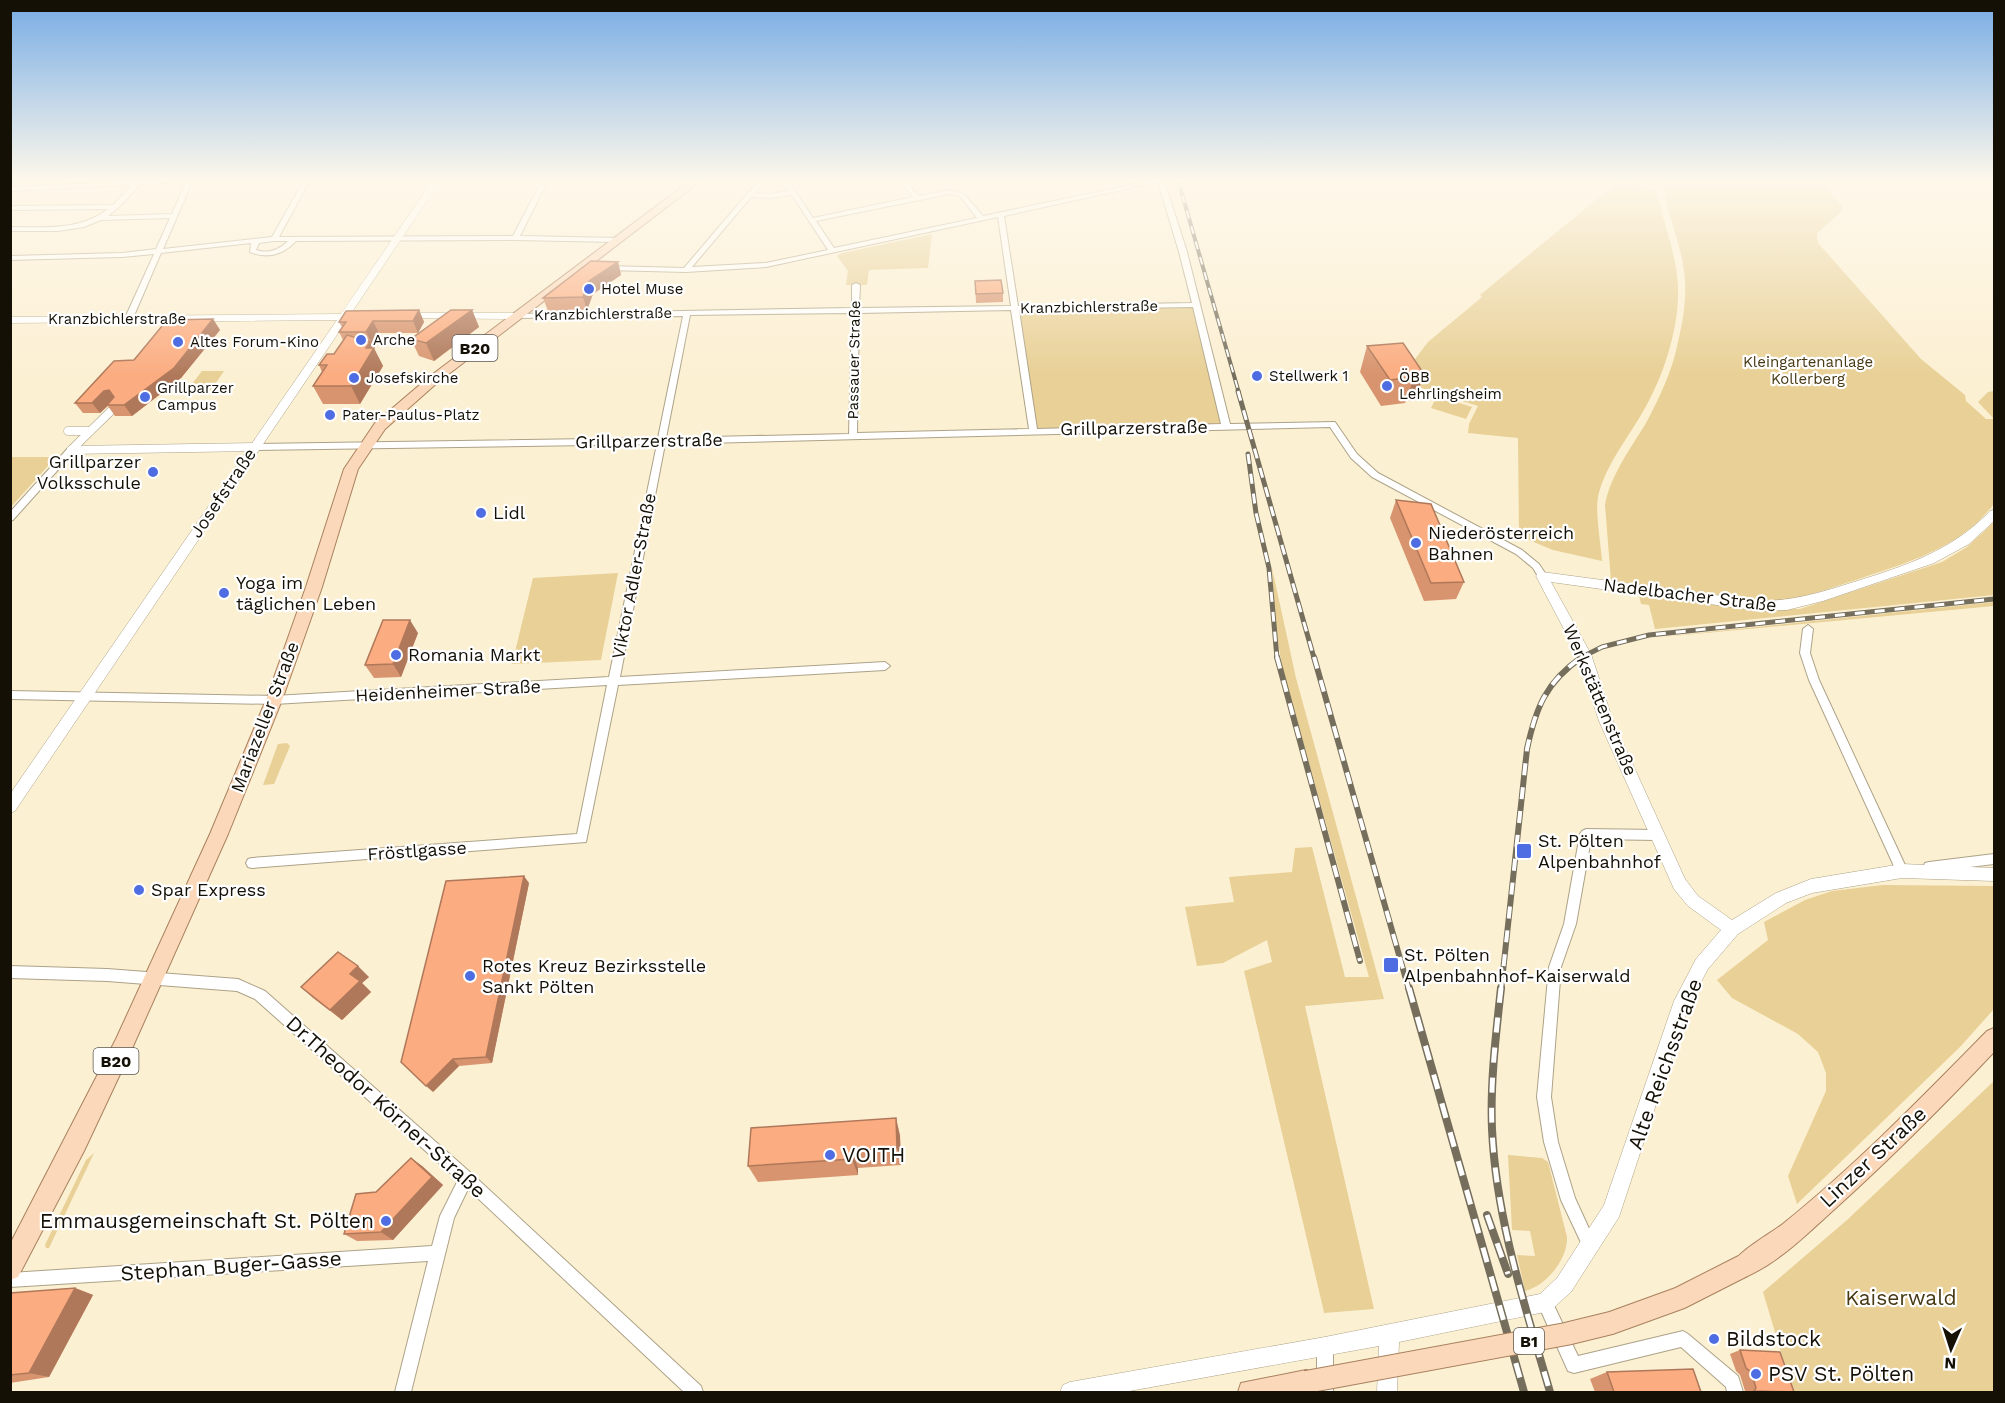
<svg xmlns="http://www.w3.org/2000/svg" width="2005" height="1403" viewBox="0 0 2005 1403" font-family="'Work Sans',sans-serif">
<rect width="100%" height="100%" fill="#fcf0d3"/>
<g fill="#e8d096">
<path d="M1663 180H1820L1843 208 1841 212 1817 233 1818 243 1921 359 1965 395 1966 401 1986 419H1994L1978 402 1988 392 1994 391V504C1959 549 1908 562 1856 580 1821 591 1795 602 1758 601L1611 581 1605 505C1610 476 1631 448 1646 423 1659 399 1673 369 1678 342 1684 317 1688 290 1683 264 1678 235 1665 210 1663 180Z"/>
<path d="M1619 181 1657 192C1664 228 1680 261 1678 299 1676 340 1660 385 1638 420 1624 443 1604 469 1598 497 1595 511 1601 545 1602 561L1553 550 1519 536 1518 438 1468 433 1469 424 1478 406 1418 387 1409 367 1428 342 1482 297 1480 295Z"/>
<polygon points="932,234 928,268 869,270 867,285 846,285 848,271 837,256 842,253"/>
<polygon points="1195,305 1226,426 1033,431 1016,308"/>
<polygon points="202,371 224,371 209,393 185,393"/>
<polygon points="1437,396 1472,407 1466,419 1431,408"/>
<polygon points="11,457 56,457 11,507 10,457"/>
<polygon points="1994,522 1994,595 1655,629 1649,605 1641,604 1639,595 1761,609 1800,609 1942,562 1967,547"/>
<polygon points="1272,568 1296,678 1384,999 1305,1006 1374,1309 1324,1313 1323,1308 1244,971 1272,962 1267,940 1223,963 1197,966 1185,907 1234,902 1229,877 1292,872 1295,848 1312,847 1345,977 1369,977 1282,667 1275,622"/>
<polygon points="618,573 601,660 512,664 533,578"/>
<polygon points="1994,602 1994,606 1652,638"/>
<polygon points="278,744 287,743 290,746 274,784 263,785"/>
<polygon points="1883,885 1994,886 1994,1009 1960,1047 1797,1204 1788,1176 1826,1091 1826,1073 1818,1052 1798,1034 1732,998 1717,980 1768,940 1764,922 1805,900 1832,891"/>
<polygon points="1994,1081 1994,1392 1793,1392 1763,1292 1847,1220"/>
<polygon points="94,1153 49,1248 46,1248 45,1245 86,1160"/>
<path d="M1508 1155 1542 1158 1548 1162 1567 1237C1568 1259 1546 1286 1525 1291L1517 1255 1535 1256 1530 1231 1512 1230Z"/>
</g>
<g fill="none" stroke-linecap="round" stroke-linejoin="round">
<g stroke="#ada287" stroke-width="9">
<g id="pedestrian">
<polyline points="68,431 90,431"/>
<polyline points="71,450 255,447"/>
<polyline points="71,450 116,406"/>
</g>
</g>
<g stroke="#ada287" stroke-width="2">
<g id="minor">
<path d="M155 180H176L173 182 140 185 119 207 108 216 172 214 187 180H193L163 249 272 237 304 180H310L279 237 513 236 542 180H548L520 236 617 238 620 240 617 242 515 240 296 241C283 255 267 259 250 252L251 243 161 253 133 318 129 320 125 318 154 254 122 257 10 260V256L122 253 156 249 170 218 101 220 84 227 58 231H10V227C45 227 79 231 108 209L10 210V206L113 205 132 185 10 191V187ZM274 241H288C279 250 269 254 256 250L259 243Z"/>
<path d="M757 180H788L813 218 913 197 899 180H905L919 196 949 190 964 194 983 216 1154 180H1164L1187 252 1230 424 1335 422 1357 454 1378 473 1522 550 1539 564 1547 576 1542 579 1539 578 1533 568 1516 554 1372 477 1351 458 1330 427 665 444 620 677 885 662 890 666 885 670 618 685 586 842 252 868 248 867 246 863 248 859 252 858 577 834 607 685 274 704 10 699V691L274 696 609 677 657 444 255 450 251 447 255 444 658 438 683 316 514 318 513 316 517 314 852 308V285L856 283 860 285 859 308 1011 306 998 217 766 267 686 272 607 270 603 268 607 266 684 268 758 181ZM764 182H783L789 191 770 194 754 193ZM1158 182 1179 252 1192 303 1018 306 1004 216ZM949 194 960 196 977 218 834 248 816 221ZM792 195 828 250 766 263 692 267 751 197 770 198ZM1193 307 1221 424 1037 429 1019 310ZM1011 310 1029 429 857 433 859 313ZM852 313 849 434 666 438 690 315Z"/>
<polygon points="71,447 74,448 74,452 13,520 10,521 10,512 68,448"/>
<polygon points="1808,625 1813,629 1810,653 1819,680 1905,865 1912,866 1914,870 1912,874 1902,876 1898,875 1809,680 1800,653 1803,629"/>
<polygon points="1586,829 1657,830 1661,832 1663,835 1661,838 1657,840 1591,839 1576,924 1561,967 1551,1097 1558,1142 1575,1198 1597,1246 1595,1251 1590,1253 1585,1251 1561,1200 1544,1142 1537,1097 1549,967 1564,924 1580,834 1582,831"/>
<polygon points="1994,854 1994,864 1929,872 1925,871 1923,867 1925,863 1929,862"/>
<polygon points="10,966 107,969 238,979 265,991 471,1173 701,1386 703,1392 684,1392 468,1189 454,1218 411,1392 395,1392 428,1261 10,1287 10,1273 432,1246 440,1216 458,1180 255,999 237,991 107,981 10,978"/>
<polygon points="1545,1294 1550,1297 1578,1356 1683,1331 1688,1334 1738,1376 1743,1392 1727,1392 1726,1387 1681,1347 1574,1373 1568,1371 1537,1302 1540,1297"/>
<polygon points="1325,1339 1330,1342 1333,1347 1333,1392 1317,1392 1317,1347 1320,1342"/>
</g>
</g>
<g stroke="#ada287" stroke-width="1">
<g id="tertiary">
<polygon points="433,180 441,180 350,315 352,317 347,320 15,811 10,813 10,794 337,320 10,323 10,317 341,314"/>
<polygon points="405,313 517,313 522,316 517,319 402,318 402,314"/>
<path d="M1994 510V521L1969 544 1934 563 1823 601 1787 610 1760 611 1551 582 1591 654 1613 721 1685 879 1698 896 1732 920 1776 893 1811 879 1902 864 1994 868V881L1902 878 1812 893 1786 903 1738 934 1708 969 1689 1004 1619 1217 1571 1292 1552 1309 1545 1312 1399 1342 1397 1392H1377L1379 1346 1124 1392H1060L1063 1385 1070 1382 1325 1337 1540 1294 1557 1278 1604 1205 1674 1001 1696 959 1721 930 1688 906 1674 889 1599 721 1577 654 1536 576 1538 573 1542 572 1760 601C1794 601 1822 592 1854 582 1905 566 1952 551 1990 511Z"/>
</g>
</g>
<g stroke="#a8815d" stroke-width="2">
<g id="primary">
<polygon points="691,180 702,180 437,383 385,429 358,469 322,587 282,700 228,834 130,1053 84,1151 18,1277 10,1280 10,1244 116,1039 210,834 266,700 306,587 344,469 375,423 429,377"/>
<path d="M1994 1028V1052C1944 1105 1892 1157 1838 1206 1809 1232 1779 1263 1743 1278L1735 1274 1731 1266C1738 1251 1770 1234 1784 1223 1856 1165 1922 1097 1987 1031Z"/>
<polygon points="1306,1370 1315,1373 1318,1382 1315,1391 1310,1392 1238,1392 1241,1383"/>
</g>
</g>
<use href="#pedestrian" stroke="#fff" stroke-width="8"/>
<use href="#minor" fill="#fff" fill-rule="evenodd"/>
<use href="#tertiary" fill="#fff" fill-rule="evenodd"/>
<use href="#primary" fill="#fbd8ba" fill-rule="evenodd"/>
<g stroke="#756e5c" stroke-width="4">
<polyline id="rail-far3" points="1178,180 1239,393"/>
</g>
<g stroke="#756e5c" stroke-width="5">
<g id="rail-far2">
<polyline points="1238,391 1314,658"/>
<polyline points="1248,454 1256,513 1269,568 1277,658"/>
<polyline points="1580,658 1602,647 1649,635 1994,599"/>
</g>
</g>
<g stroke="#756e5c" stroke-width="6">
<g id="rail-far1">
<polyline points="1277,657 1360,961"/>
<polyline points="1314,657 1409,990"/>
<path d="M1501 990 1527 749C1536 707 1546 682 1582 657"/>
</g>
</g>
<g stroke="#756e5c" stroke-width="8">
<g id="rail">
<polyline points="1409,988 1524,1392"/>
<path d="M1501 988C1496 1034 1490 1083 1492 1129 1496 1219 1525 1306 1550 1392"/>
<polyline points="1487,1215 1508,1274"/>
</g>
</g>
<use href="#rail-far3" stroke="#fff" stroke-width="2" stroke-dasharray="8" stroke-linecap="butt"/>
<use href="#rail-far2" stroke="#fff" stroke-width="3" stroke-dasharray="10" stroke-linecap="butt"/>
<use href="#rail-far1" stroke="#fff" stroke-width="4" stroke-dasharray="12" stroke-linecap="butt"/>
<use href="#rail" stroke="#fff" stroke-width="5" stroke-dasharray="15" stroke-linecap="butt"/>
<g stroke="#a8815d" stroke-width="24" stroke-linecap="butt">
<polyline id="primary-bridge" points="1306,1382 1566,1334 1611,1323 1680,1298 1743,1266"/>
</g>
<use href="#primary-bridge" stroke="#fbd8ba" stroke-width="22"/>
</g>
<g fill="#d8946e">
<polygon points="618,262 621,275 593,294 587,310 548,311 543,298"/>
<polygon points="975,281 1003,293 1003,302 976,303"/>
<polygon points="419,310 424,322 418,333 379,333 372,344 371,344 383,366 360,404 323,404 313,386 322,372 319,365 334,354 343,340 339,332 342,327 339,322"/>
<polygon points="472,310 479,327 434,361 419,356 411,339"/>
<polygon points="213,319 220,330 181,378 132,416 115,416 108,406 100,413 83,413 75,403 134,360"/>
<polygon points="1367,346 1424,374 1415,400 1406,401 1405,403 1381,406 1360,372"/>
<polygon points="1396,500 1464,582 1456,599 1424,601 1390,518"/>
<polygon points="418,633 401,677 374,678 365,665"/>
<polygon points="529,883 492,1063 459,1066 433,1092"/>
<polygon points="369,977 362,983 371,992 342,1020 313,998 301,987"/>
<polygon points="896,1118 900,1136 901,1165 858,1168 858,1175 758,1182 748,1166"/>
<polygon points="411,1158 422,1166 443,1185 393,1240 357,1241 344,1234 376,1192"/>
<polygon points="75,1288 93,1295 49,1377 10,1383 10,1293"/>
<polygon points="1740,1350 1794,1392 1744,1392 1745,1391 1740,1375 1736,1371 1730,1354"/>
<polygon points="1607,1372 1701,1392 1595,1392 1590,1379"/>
</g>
<g fill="#b0785a">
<polygon points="618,262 621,275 593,294 587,310 583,297 589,281"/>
<polygon points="419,310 424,322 418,333 413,321"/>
<polygon points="472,310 479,327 434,361 426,343"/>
<polygon points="213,319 220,330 181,378 132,416 124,405"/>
<polygon points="373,321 379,333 372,344 366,332"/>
<polygon points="370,342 373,349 374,348 383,366 360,404 351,386 366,348"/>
<polygon points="1424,374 1415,400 1406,401 1414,377 1413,375"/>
<polygon points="109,390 117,400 112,401 100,413 92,403 104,391"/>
<polygon points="410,620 418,633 401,677 393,664"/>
<polygon points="524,876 529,883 492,1063 486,1057"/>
<polygon points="358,966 369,977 362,983 371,992 342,1020 330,1010 350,974"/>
<polygon points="453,1059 459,1066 433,1092 426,1086"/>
<polygon points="896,1118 900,1136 901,1165 897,1148"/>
<polygon points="852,1151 858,1168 858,1175 852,1159"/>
<polygon points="411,1158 422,1166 443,1185 393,1240 381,1232"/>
<polygon points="75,1288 93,1295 49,1377 29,1373"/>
</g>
<g fill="#fbac80" stroke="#b0785a" stroke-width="1.5">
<polygon points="591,261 618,262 589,281 583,297 543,298"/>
<polygon points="1001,280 1003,293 976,294 975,281"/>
<polygon points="419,310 413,321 373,321 366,332 339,332 346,322 339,322 346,311"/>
<polygon points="451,310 472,310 426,343 411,339"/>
<polygon points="213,319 174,368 124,405 107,405 114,397 109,390 104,391 92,403 75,403 114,361 134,360 167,320"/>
<polygon points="347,335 370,342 366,348 374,348 351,386 313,386 327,365 319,365 327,354 334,354"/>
<polygon points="1403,343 1424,374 1413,375 1414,377 1390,380 1367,346"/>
<polygon points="1396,500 1431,504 1464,582 1431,583"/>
<polygon points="383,620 410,620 393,664 365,665"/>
<polygon points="524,876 486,1057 453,1059 426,1086 401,1062 446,881"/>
<polygon points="338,952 358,966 350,974 360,981 330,1010 301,987"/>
<polygon points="896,1118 897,1148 852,1151 852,1159 748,1166 751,1128"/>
<polygon points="411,1158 432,1177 381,1232 344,1234 356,1194 376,1192"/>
<polygon points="75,1288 29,1373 10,1375 10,1293"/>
<polygon points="1740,1350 1780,1352 1794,1392 1754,1391 1756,1388 1751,1372 1746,1368"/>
<polygon points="1693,1369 1701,1392 1614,1392 1607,1372"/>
</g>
<linearGradient id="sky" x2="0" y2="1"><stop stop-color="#77ace5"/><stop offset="0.48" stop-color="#fef8eb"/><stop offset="1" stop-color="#fef8eb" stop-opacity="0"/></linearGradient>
<rect width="2005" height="376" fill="url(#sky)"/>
<g fill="#4f6de2" stroke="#fff" stroke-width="2">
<circle cx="589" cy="289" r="6"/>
<circle cx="361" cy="340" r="6"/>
<circle cx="178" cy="342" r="6"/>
<circle cx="1257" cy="376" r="6"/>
<circle cx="354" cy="378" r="6"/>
<circle cx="1387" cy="386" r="6"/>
<circle cx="145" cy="397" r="6"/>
<circle cx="330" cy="415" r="6"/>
<circle cx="153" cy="472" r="6"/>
<circle cx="481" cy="513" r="6"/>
<circle cx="1416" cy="543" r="6"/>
<circle cx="224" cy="593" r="6"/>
<circle cx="396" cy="655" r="6"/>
<rect x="1516" y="843" width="16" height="16" rx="3"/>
<circle cx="139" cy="890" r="6"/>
<rect x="1383" y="957" width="16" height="16" rx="3"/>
<circle cx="470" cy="976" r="6"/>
<circle cx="830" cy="1155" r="6"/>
<circle cx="386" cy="1221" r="6"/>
<circle cx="1714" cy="1339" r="6"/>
<circle cx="1756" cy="1374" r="6"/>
</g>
<g text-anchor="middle" stroke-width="4.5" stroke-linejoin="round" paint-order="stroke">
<g font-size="15" fill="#141006" stroke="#fff" text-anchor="start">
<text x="601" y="294">Hotel Muse</text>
<text x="373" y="345">Arche</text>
<text x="190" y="347">Altes Forum-Kino</text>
<text x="1269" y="381">Stellwerk 1</text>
<text x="1399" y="382">ÖBB<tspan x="1399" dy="17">Lehrlingsheim</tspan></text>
<text x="366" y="383">Josefskirche</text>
<text x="157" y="393">Grillparzer<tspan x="157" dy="17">Campus</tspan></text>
<text x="342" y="420">Pater-Paulus-Platz</text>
</g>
<g font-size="15" fill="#141006" stroke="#fff">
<text transform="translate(1089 307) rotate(-1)" y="5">Kranzbichlerstraße</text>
<text transform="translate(603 314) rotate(-1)" y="5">Kranzbichlerstraße</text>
<text x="117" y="324">Kranzbichlerstraße</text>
<text transform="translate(854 360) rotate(-89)" y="5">Passauer Straße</text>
</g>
<g font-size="15" fill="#473914" stroke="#fff">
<text x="1808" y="367">Kleingartenanlage<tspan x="1808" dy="17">Kollerberg</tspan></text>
</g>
<g fill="#fff" stroke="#5a5851" stroke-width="1.5">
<rect x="452.5" y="335" width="45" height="26" rx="4.5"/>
<rect x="93.5" y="1048" width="45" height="26" rx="4.5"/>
<rect x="1514" y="1328" width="30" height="26" rx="4.5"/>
</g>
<g font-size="16" font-weight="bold" fill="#141006">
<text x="475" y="354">B20</text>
<text x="116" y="1067">B20</text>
<text x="1529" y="1347">B1</text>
</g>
<g font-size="18" fill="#141006" stroke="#fff">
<text transform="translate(1134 428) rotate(-1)" y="6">Grillparzerstraße</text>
<text transform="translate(649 441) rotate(-1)" y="6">Grillparzerstraße</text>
<text transform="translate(223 493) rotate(-56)" y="6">Josefstraße</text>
<text transform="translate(634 576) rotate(-79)" y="6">Viktor Adler-Straße</text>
<text transform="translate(1690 595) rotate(7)" y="6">Nadelbacher Straße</text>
<text transform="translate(448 691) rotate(-3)" y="6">Heidenheimer Straße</text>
<text transform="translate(1600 700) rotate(67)" y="6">Werkstättenstraße</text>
<text transform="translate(265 717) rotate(-69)" y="6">Mariazeller Straße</text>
<text transform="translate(417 851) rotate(-4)" y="6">Fröstlgasse</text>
</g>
<g font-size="18" fill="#141006" stroke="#fff" text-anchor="start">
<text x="141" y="468" text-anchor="end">Grillparzer<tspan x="141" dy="21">Volksschule</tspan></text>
<text x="493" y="519">Lidl</text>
<text x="1428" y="539">Niederösterreich<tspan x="1428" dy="21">Bahnen</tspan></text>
<text x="236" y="589">Yoga im<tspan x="236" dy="21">täglichen Leben</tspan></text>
<text x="408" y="661">Romania Markt</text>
<text x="1538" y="847">St. Pölten<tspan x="1538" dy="21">Alpenbahnhof</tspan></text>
<text x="151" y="896">Spar Express</text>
<text x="1404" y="961">St. Pölten<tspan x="1404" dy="21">Alpenbahnhof-Kaiserwald</tspan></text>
<text x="482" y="972">Rotes Kreuz Bezirksstelle<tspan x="482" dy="21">Sankt Pölten</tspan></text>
</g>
<g font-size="21" fill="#141006" stroke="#fff">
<text transform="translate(1665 1064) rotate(-70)" y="7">Alte Reichsstraße</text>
<text transform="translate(386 1107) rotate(42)" y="7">Dr.Theodor Körner-Straße</text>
<text transform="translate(1873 1157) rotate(-43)" y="7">Linzer Straße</text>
<text transform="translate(231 1266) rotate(-4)" y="7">Stephan Buger-Gasse</text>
</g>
<g font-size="21" fill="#141006" stroke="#fff" text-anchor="start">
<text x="842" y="1162">VOITH</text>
<text x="374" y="1228" text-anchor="end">Emmausgemeinschaft St. Pölten</text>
<text x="1726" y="1346">Bildstock</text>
<text x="1768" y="1381">PSV St. Pölten</text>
</g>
<g font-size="21" fill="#473914" stroke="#fff">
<text x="1901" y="1305">Kaiserwald</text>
</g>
</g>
<rect width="2005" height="1403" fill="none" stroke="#141006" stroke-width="24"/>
<g transform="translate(1951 1349) rotate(183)" stroke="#ffffff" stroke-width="4.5" paint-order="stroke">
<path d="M0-4.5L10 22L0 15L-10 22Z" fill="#141006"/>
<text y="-9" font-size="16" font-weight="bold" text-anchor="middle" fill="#141006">N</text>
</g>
</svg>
